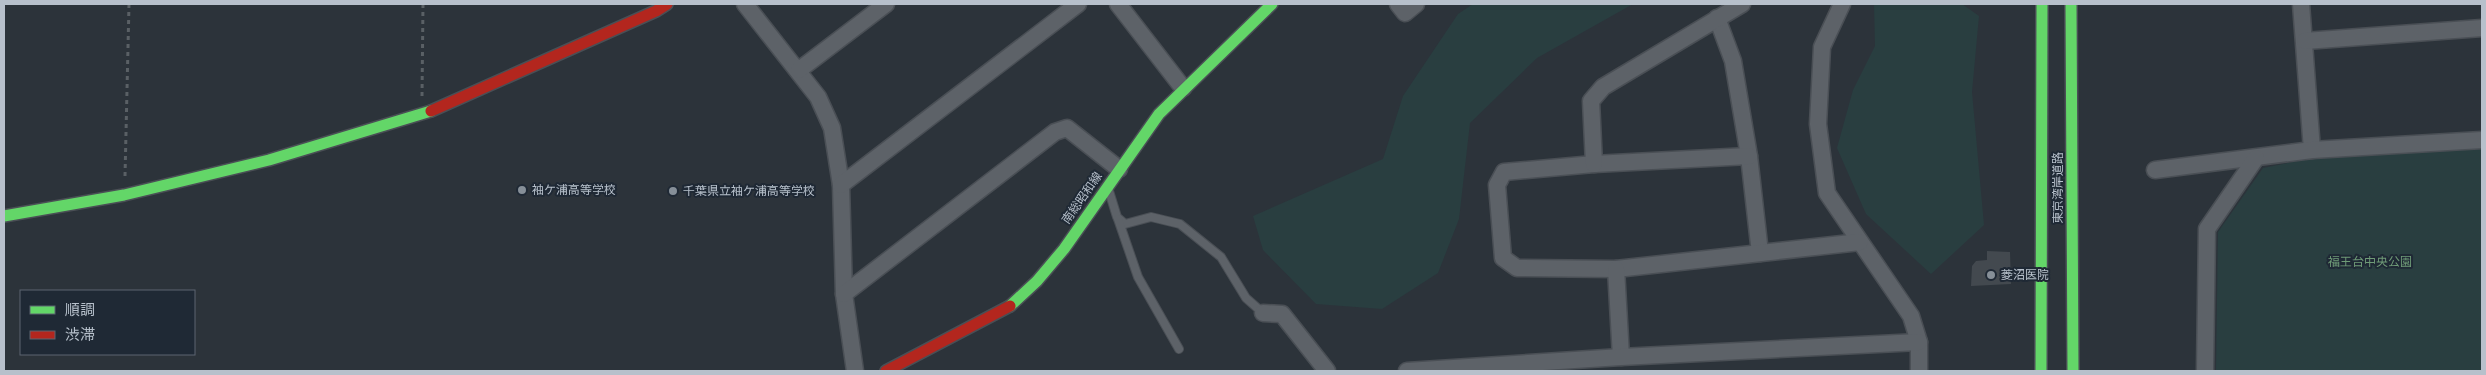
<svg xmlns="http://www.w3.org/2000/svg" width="2486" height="375" viewBox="0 0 2486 375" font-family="'PT Sans','Noto Sans JP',sans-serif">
<rect width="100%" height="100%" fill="#2c333a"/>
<g fill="#293e40">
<polygon points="1473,4 1633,4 1537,58 1470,123 1459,219 1438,273 1382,309 1316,304 1263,250 1253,216 1383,159 1403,96 1458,14"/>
<polygon points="1874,4 1962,4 1979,16 1972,92 1984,225 1931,274 1866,214 1837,148 1853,90 1875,46"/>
<polygon points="2482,144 2482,371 2216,371 2218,232 2263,168 2327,155"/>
</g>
<polygon fill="#43494f" points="1987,251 2010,252 2011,284 1971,286 1972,266 1976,261 1987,260"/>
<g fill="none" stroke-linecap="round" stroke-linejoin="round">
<g stroke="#4a4f55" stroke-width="10">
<g id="lane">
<polyline points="1109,191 1117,217 1125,224 1151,217 1180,224 1221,257 1246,298 1263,313"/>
<polyline points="1118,219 1138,277 1179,349"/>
</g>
</g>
<g stroke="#4a4f55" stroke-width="19">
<g id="street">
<polyline points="745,4 818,97 832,128 841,185 844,294 855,371"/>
<polyline points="1118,4 1183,88"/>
<polyline points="1398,4 1405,13 1416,4"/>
<polyline points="1842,4 1822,47 1818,124 1827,193 1911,316 1919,342 1919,371"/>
<polyline points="2301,4 2312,150"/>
<polyline points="1717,18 1733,61 1749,156 1760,253"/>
<polyline points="2305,41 2482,28"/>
<polyline points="799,70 886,4"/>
<polyline points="1749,156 1594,164 1504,172 1497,185 1503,258 1517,268 1616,269 1860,242"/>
<polyline points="1594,164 1591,101 1603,87 1742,4"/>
<polyline points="2155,170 2312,150 2482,140"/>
<polyline points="841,185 1078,4"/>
<polyline points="1616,269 1621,357"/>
<polyline points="844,294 1055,132 1067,128 1119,169"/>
<polyline points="1263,313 1282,314 1327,371"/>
<polyline points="1407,371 1621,357 1919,342"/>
<polyline points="2205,371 2207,229 2256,158"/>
</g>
</g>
<g stroke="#4a4f55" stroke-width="14">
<g id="fast">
<polyline points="2071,4 2073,371"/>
<polyline points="4,216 124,195 269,160 431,111"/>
<polyline points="1010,306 1037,281 1064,249 1159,114 1272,4"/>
<polyline points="2041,371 2042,4"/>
</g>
</g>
<g stroke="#4a4f55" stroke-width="14">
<g id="jam">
<polyline points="431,111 656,11 667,4"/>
<polyline points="886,371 1010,306"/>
</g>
</g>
<g stroke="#5a6065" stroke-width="3" stroke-dasharray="4 4" stroke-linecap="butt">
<polyline points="422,96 423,4"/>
<polyline points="125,176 129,4"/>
</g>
<use href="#lane" stroke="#5d6268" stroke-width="8"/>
<use href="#street" stroke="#5d6268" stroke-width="16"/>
<use href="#fast" stroke="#63d668" stroke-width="11"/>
<use href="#jam" stroke="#b3261e" stroke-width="11"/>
</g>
<g fill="#868f98" stroke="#1f2935" stroke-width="2">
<circle cx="522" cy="190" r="5"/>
<circle cx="673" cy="191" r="5"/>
<circle cx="1991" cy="275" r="5"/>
</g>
<g text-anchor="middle" stroke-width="4" stroke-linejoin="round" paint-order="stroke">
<g font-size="12" fill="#b7c0cb" stroke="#1f2935">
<text transform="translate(2058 188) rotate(-90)" y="4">東京湾岸道路</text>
<text transform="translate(1082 198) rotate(-55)" y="4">南総昭和線</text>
</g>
<g font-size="12" fill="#b7c0cb" stroke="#1f2935" text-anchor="start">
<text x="532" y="194">袖ケ浦高等学校</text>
<text x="683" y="195">千葉県立袖ケ浦高等学校</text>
<text x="2001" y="279">菱沼医院</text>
</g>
<g font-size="12" fill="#6f9b77" stroke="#1f2935">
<text x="2370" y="266">福王台中央公園</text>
</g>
</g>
<rect width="2486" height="375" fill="none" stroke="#b7c0cb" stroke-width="10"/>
<rect x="20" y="290" width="175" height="65" fill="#1f2935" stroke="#5c6571"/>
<rect x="30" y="306" width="25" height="8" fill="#63d668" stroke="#5c6571"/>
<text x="65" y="315" font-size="15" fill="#b7c0cb">順調</text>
<rect x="30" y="331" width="25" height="8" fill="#b3261e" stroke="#5c6571"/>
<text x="65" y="340" font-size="15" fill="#b7c0cb">渋滞</text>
</svg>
